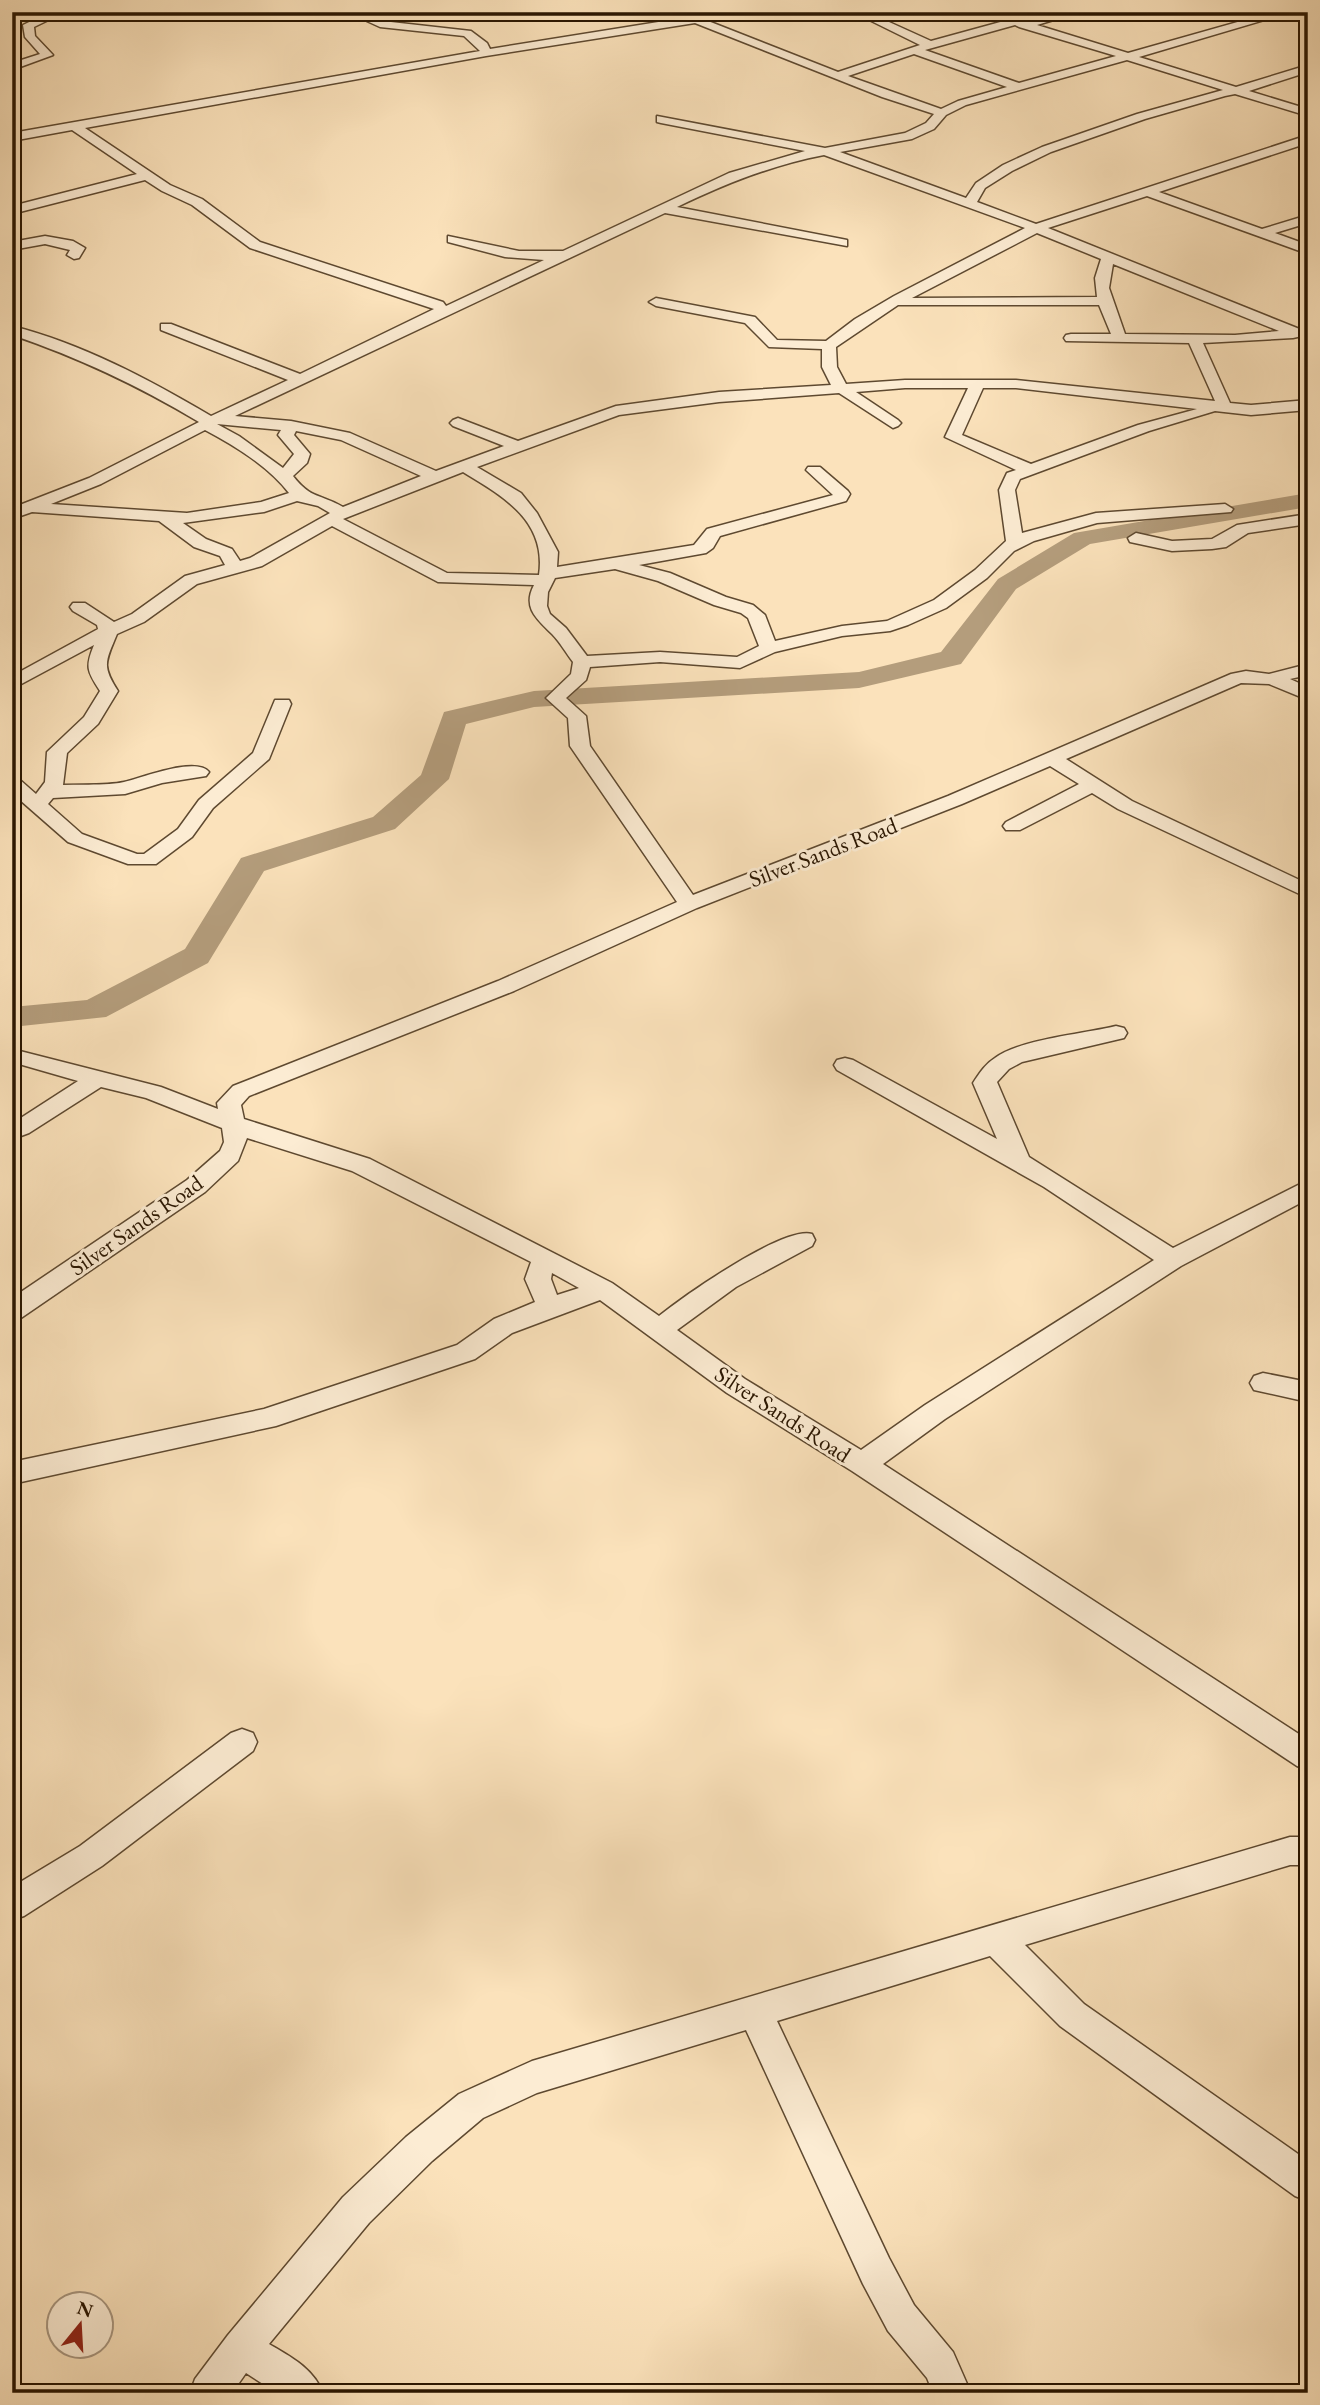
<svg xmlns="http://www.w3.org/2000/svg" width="1320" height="2405" viewBox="0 0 1320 2405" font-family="'EB Garamond',serif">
<rect width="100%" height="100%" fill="#fbe2bb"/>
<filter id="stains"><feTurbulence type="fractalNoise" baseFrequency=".00286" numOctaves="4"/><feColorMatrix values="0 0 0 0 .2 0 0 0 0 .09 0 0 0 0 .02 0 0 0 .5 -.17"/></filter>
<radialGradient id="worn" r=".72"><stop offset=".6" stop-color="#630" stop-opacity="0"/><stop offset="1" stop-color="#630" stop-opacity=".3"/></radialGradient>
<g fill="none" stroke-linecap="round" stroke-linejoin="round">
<polygon fill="#b49d7c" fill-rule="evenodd" points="1308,493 1308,507 1090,544 1016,589 961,664 859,688 534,707 466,724 449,779 395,829 264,871 208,963 106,1017 12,1027 12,1007 87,1000 185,949 241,858 373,817 421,775 444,712 534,691 859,672 941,652 998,579 1074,533"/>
<g stroke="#5e4930" stroke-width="3">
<g id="minor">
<polygon points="50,12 65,12 34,27 35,36 53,55 12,70 12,63 40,54 25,37 23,25"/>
<path d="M347 12H362L382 21 471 31 487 43 490 49 721 12H748L708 21 838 72 920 45 853 12H867L931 41 1004 21 980 12H997L1025 21 1061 12H1080L1037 25 1128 53 1273 12H1291L1139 57 1236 87 1308 65V72L1249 91 1308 109V116L1235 94 1225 96 1145 119 1051 152 1012 171 985 188 977 202 1036 224 1308 135V143L1159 192 1262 229 1308 215V223L1275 233 1308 245V254L1147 196 1048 228 1302 330V336L1293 338 1203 343 1230 403 1251 405 1308 400V410L1251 415 1215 411 1149 431 1020 479 1015 490 1022 533 1096 513 1225 504 1233 509 1231 512 1097 523 1034 541 1014 551 987 578 946 608 908 625 890 631 842 636 775 652 740 668 660 662 590 667 586 680 566 698 586 716 590 746 693 895 948 796 1231 674 1246 671 1269 674 1308 664V675L1290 679 1308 687V700L1269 684 1241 683 1066 759 1132 801 1308 884V898L1118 809 1092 793 1020 830H1006L1003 826 1006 822 1079 784 1050 766 962 804 697 908 514 991 249 1096 241 1105 244 1119 370 1159 612 1283 659 1316C684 1296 783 1226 812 1234L815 1240 812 1246 736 1287 677 1330 745 1379 861 1450 925 1405 1154 1260 1044 1187 837 1070 834 1065 837 1060 845 1058 853 1060 997 1139 973 1083C979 1074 985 1064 995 1058 1021 1039 1083 1034 1116 1026L1124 1028 1127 1033 1124 1038 1022 1062 1009 1069 997 1082 1029 1157 1173 1248 1308 1180V1199L1181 1266 945 1419 883 1464 1308 1740V1770L1297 1766 852 1471 727 1393 600 1300 512 1333 475 1359 276 1426 12 1484V1462L264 1409 457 1345 494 1319 535 1302 525 1279 531 1262 352 1171 247 1138 238 1161 205 1192 21 1318 12 1320V1298L187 1180 220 1151 224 1142 222 1128 146 1098 101 1087 29 1133 21 1136 13 1133V1123L78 1081 12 1062V1049L161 1087 218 1109 217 1103 233 1086 498 981 677 902 570 746 568 718 546 698 571 674 573 662C566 653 560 642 552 634 537 619 522 608 534 585L438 582 332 526 262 566 197 584 144 622 117 634C106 661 101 665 118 691L98 724 67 753 63 785C83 784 105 786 124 782 142 778 196 756 209 772L206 776 162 783 125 794 53 798 48 804 82 834 137 854H144L178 829 199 800 253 753 275 700H289L291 704 269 759 213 808 192 837 156 864H128L68 842 12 793V777L19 779 36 794 45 782 47 752 84 717 100 691C87 671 85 667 94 645L12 689V676L98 629 97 625 73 611 70 607 73 603H85L114 622 132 614 185 576 225 565 220 556 194 547 159 521 32 512 12 519V508L89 478 199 422C137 385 80 358 12 335V326C83 344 148 379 211 416L288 380 161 330V324H171L300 374 434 309 250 248 192 205 162 191 145 180 12 214V206L137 174 72 130 12 141V133L480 51 464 36 380 27ZM695 23 882 97 934 114 926 123 905 133 825 148 657 116V122L661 123 805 151 729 173 563 251H519L448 236V242L505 257 544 260 446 306 443 302 260 242 202 199 170 185 85 128 486 56ZM1015 25 1019 27 1116 56 1019 83 925 50ZM914 54 1007 87 958 101 941 109 848 76ZM1127 60 1223 90 1137 114 1042 147 1003 165 976 183 966 198 840 152 912 139 934 129 946 115 966 105ZM824 155 1025 228 894 296 855 319 826 341 777 340 755 317 656 298 649 302 656 306 745 323 769 347 822 349V367L831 385 719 392 616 406 518 441 458 418 453 420 450 423 453 426 504 446 436 471 350 433 291 421 235 416 665 213 847 246V240L842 239 677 207C725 184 772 165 824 155ZM1037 233 1101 259 1095 278 1097 297 912 298ZM1113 264 1279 331 1235 335 1125 334 1109 288ZM898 305H1099L1111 334H1071L1066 335 1064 338 1066 341 1189 343 1215 401 1016 380H905L846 384 837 367 836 347ZM905 388H968L945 437 1016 470 1007 473 999 490 1006 541 975 570 934 600 896 617 887 621 842 626 775 641 765 615 753 605 726 597 670 573 639 565 706 553 713 548 720 536 846 501 850 494 848 491 820 467H808L806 470 833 495 707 529 694 545 557 567 558 552 537 513 521 493 477 467 619 415 719 402 839 393 893 428 898 426 901 423 898 420 856 392ZM983 388H1016L1197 409 1138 425 1031 464 962 435ZM217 424 281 430 278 435 294 454 283 468 239 436ZM205 430C235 446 268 466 289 493L261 502 187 513 51 504 101 484ZM296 431 341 440 421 476 343 507C319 493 312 500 293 476L307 463 310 454 294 435ZM463 472C503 496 547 521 539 575L447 573 343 519ZM297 501 318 506 330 513 250 558 240 561 232 549 206 539 183 523 264 512ZM615 569 658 581 714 605 741 613 748 618 759 646 737 657 660 652 587 656 566 628 550 614 547 606 548 592 555 578ZM552 1273 579 1288 557 1295 551 1279Z"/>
<polygon points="45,236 73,241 85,248 79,258 74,259 67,255 70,250 45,244 12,250 12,242"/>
<polygon points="1308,514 1308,524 1248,533 1226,547 1212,549 1172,551 1130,542 1128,538 1136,533 1172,541 1212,539 1237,525"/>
<polygon points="1263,1373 1308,1382 1308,1402 1254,1390 1250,1383 1254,1376"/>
<polygon points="242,1729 253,1733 257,1742 253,1751 102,1866 24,1916 12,1920 12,1887 80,1846 231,1733"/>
<path d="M1290 1837H1308V1865H1290L1025 1945 1084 2004 1308 2161V2201L1295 2196 1060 2026 990 1956 777 2021 889 2258 914 2305 953 2352 971 2393H933L927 2378 888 2331 863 2284 746 2030 537 2093 483 2118 432 2161 369 2223 269 2344C291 2357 313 2368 323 2393H277L246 2373 232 2393H190L195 2379 228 2335 343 2197 406 2137 459 2094 532 2061Z"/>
</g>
</g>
<use href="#minor" fill="#fcecd3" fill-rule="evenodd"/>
</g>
<g text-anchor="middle" stroke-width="6" stroke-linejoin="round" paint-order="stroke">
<g font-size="23" fill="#2a1601" stroke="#fcecd3">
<text transform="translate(823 852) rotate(-21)" y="8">Silver Sands Road</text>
<text transform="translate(136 1225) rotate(-35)" y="8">Silver Sands Road</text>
<text transform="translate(783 1414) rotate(33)" y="8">Silver Sands Road</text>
</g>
</g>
<rect width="1320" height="2405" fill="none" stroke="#fbe2bb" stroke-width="42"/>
<rect x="14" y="14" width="1292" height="2377" fill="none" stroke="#2a1601" stroke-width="3.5"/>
<rect x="21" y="21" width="1278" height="2363" fill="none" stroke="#2a1601" stroke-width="2"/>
<g transform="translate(80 2325) rotate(18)"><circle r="33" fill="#fcecd3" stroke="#a8967f" stroke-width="2"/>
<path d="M0-5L12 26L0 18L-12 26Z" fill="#8f2418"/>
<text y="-10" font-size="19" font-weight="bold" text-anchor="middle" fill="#2a1601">N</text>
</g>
<rect width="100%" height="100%" filter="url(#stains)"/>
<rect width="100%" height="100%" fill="url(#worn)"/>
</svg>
